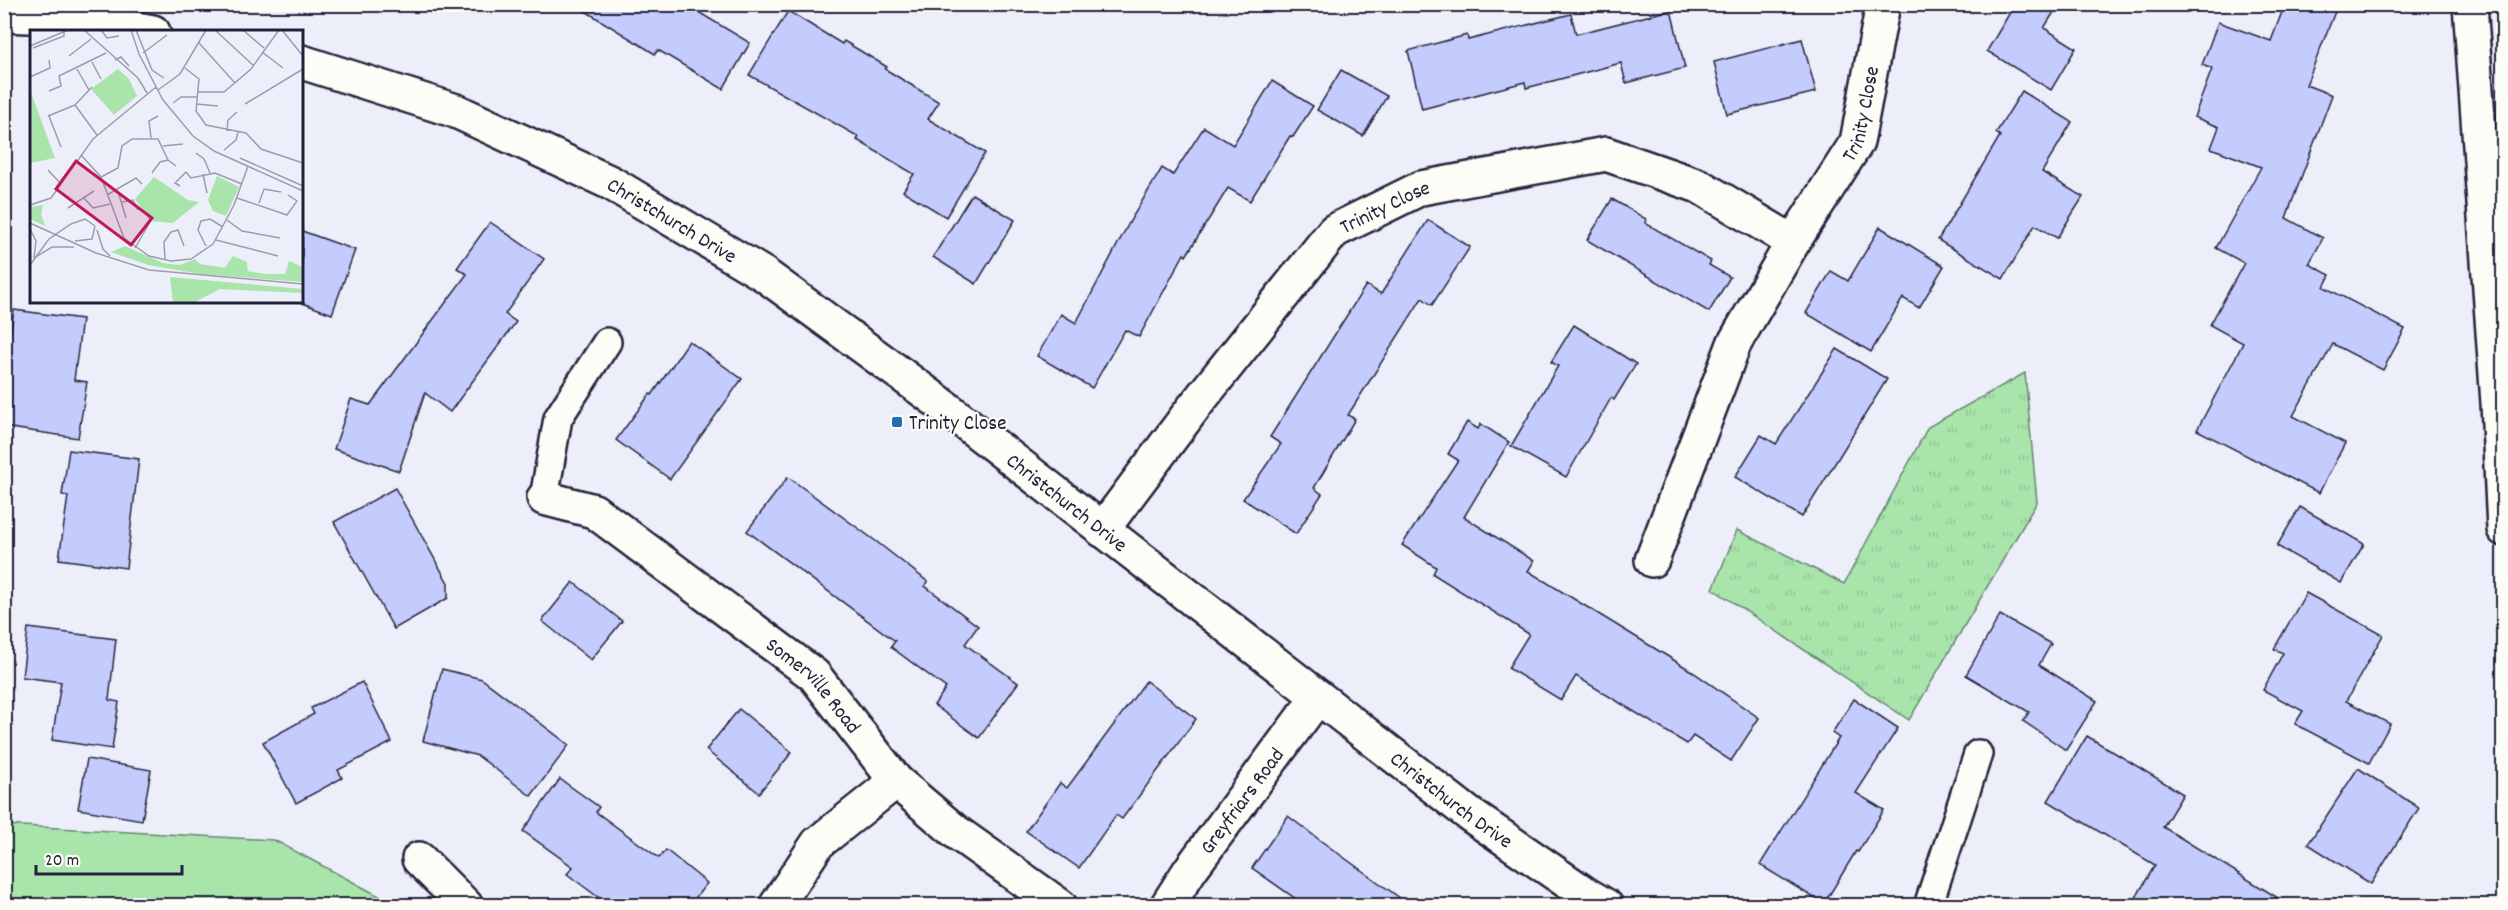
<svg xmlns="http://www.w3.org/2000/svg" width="2508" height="910" viewBox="0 0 2508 910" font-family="Dekko,sans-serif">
<defs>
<pattern id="grass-tufts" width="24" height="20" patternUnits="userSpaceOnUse" patternTransform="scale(1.5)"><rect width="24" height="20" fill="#a9e5ab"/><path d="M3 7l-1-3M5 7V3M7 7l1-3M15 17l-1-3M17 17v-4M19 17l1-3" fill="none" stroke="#91c494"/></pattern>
</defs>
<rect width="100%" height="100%" fill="#eceef9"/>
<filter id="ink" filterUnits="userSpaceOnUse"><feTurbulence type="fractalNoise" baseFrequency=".0167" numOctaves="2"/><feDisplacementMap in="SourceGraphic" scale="12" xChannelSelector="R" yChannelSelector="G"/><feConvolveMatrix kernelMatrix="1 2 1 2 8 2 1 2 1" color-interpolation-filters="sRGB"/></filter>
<g filter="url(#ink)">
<polygon fill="url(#grass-tufts)" stroke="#668473" stroke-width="1.5" points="2025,373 2037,502 1909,720 1713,589 1737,530 1844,584 1928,427"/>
<polygon fill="#a9e5ab" stroke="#668473" stroke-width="1.5" points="4,825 274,840 396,905 5,905"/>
<g fill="#c4ccfe" stroke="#22223b" stroke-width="1.5">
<polygon points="574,4 685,4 750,43 723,89 658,50 655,54"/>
<polygon points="2015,4 2059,4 2044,28 2076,48 2051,90 1987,51"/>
<polygon points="2285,4 2338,4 2306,85 2332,95 2286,218 2323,238 2309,264 2330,275 2324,287 2405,329 2383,370 2333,344 2293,416 2345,443 2319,493 2197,430 2243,343 2210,325 2244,263 2216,248 2261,167 2211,148 2219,127 2194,117 2212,69 2202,65 2218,22 2271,41"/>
<polygon points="1671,10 1685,68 1626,83 1621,63 1526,88 1525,82 1422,109 1408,51 1467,35 1468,40 1571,14 1576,34"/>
<polygon points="788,11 842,44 844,41 887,67 885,69 939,102 928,119 985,153 946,217 903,191 914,174 857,140 859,137 749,75"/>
<polygon points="1802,39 1816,92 1727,114 1714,62"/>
<polygon points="1341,70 1387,96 1363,136 1317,110"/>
<polygon points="1272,81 1313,106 1293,137 1290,136 1250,201 1228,188 1186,256 1184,254 1139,337 1125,330 1092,388 1037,356 1061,314 1076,323 1130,221 1162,168 1173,175 1204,127 1233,145"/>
<polygon points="2022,91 2072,122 2042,172 2083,197 2057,238 2035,225 2003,279 1938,240 2000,136 1996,133"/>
<polygon points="972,194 1015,220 976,284 933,257"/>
<polygon points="1612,199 1646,219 1645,223 1711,261 1709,265 1730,277 1709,312 1587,240"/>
<polygon points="1428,220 1470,247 1432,305 1422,298 1348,415 1355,419 1314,488 1322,494 1296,534 1243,499 1281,444 1270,437 1366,285 1381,294"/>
<polygon points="490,222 544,259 505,314 516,322 450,412 425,393 399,471 334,449 351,399 370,405 467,274 457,268"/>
<polygon points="1880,227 1944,266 1919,308 1903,298 1871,352 1806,313 1831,271 1848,281"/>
<polygon points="302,231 355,250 332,314 302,303"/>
<polygon points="14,310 82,319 74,380 87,382 78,438 4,427 4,374"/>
<polygon points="1574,325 1636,364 1614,400 1611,398 1566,477 1511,446 1558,366 1551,362"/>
<polygon points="689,341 742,379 670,479 616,440 650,394 652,395"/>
<polygon points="1837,349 1887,379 1802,517 1735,477 1761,435 1776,444"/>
<polygon points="1467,422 1478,429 1481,424 1509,442 1464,517 1534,561 1528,571 1690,670 1759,718 1731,761 1693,736 1687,744 1576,676 1561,700 1508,668 1529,634 1433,574 1436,567 1402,545 1458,460 1448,454"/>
<polygon points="69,450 139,459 126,568 59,559 68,496 62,495"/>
<polygon points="788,477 877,542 928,582 925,586 978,626 965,644 1018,683 979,738 934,705 946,688 891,647 895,641 747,531"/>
<polygon points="395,488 448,583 448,598 394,629 334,522"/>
<polygon points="2300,507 2364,544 2341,583 2277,546"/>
<polygon points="573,582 622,621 591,660 542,621"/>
<polygon points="2306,593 2383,635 2346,701 2390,724 2369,763 2295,724 2303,711 2263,690 2283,653 2274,649"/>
<polygon points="2000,615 2051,644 2039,665 2097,701 2066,750 2023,721 2029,712 1966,675"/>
<polygon points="28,628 116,639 109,700 119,702 112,749 52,740 61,682 22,677"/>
<polygon points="442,669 482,679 569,745 531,796 478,756 423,741"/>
<polygon points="1146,681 1196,719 1122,819 1116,815 1079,868 1026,831 1060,783 1067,788"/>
<polygon points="362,682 392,742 338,770 342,778 296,803 263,742 314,714 311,708"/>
<polygon points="1854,699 1898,728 1856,793 1884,810 1858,852 1856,851 1824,904 1760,865 1839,738 1832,733"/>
<polygon points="739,709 792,752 759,793 706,750"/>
<polygon points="2087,736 2183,794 2163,827 2291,906 2131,906 2155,865 2048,801"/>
<polygon points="87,759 151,770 142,820 78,809"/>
<polygon points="2358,768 2419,808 2371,884 2308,844"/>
<polygon points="560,779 599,807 596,812 659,858 666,850 707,883 689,906 610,906 567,874 573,867 523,831"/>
<polygon points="1288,816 1321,841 1411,906 1306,906 1252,868"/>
</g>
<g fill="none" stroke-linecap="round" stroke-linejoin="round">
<g stroke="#22223b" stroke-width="32">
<g id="service">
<polyline points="544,498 558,418 607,342"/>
<polyline points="1928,906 1978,754"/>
</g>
</g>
<g stroke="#22223b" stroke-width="38">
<g id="minor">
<polyline points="2470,4 2498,403 2504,529"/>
<path id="s1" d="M544 498 594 511 814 675 896 781 956 832 1060 906"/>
<path id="s2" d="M1102 530 1194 407 1334 231 1421 188 1606 154 1699 186 1793 242"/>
<path id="s3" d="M1652 560 1734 344 1793 242 1857 142 1883 4"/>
<polyline points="419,859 466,906"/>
<polyline points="776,906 818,843 896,781"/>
<path id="s4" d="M1167 906 1190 870 1317 698"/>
</g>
</g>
<g stroke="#22223b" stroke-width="38">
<g id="tertiary">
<polyline points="4,15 76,18 153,32"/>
<path id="s5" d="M302 62 456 111 611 183 765 275 936 400 1469 814 1584 893 1606 906"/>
</g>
</g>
<use href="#service" stroke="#fdfcf7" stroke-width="27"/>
<use href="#minor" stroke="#fdfcf7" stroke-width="33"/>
<use href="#tertiary" stroke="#fdfcf7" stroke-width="33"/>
</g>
</g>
<rect fill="#1f6fb2" stroke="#fdfcf7" stroke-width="2" x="891" y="416" width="12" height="12" rx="3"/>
<g text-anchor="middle" stroke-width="4.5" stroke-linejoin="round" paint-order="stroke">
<g font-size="21" fill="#22223b" stroke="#fdfcf7">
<text dy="7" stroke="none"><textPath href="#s3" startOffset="496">Trinity Close</textPath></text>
<text dy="7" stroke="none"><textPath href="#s2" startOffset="435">Trinity Close</textPath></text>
<text dy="7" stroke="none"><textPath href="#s5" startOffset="404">Christchurch Drive</textPath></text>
<text dy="7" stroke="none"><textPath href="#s5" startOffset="890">Christchurch Drive</textPath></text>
<text dy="7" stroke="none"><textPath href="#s1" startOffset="333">Somerville Road</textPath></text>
<text dy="7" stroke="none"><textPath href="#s5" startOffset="1376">Christchurch Drive</textPath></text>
<text dy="7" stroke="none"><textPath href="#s4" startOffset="129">Greyfriars Road</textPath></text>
</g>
<g font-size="21" fill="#22223b" stroke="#fdfcf7" text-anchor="start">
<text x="909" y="429">Trinity Close</text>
</g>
</g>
<g transform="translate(30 30)">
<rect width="273" height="273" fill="#eceef9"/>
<path d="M88 39 99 49 107 66 84 85 61 59ZM203 226 217 232 218 243 194 239Z" fill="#a9e5ab"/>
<path d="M13 175 11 184 15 196 0 189V177ZM95 216 133 233 150 235 165 229 170 234 236 244H255L259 231 273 237V252L170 244 118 235 81 222ZM140 247 273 259V263L190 259 163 273H143Z" fill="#a9e5ab"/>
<path d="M0 60 25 128 0 133ZM187 146 209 157 196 186 183 181 178 170ZM124 147 158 170 169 172 143 193 120 191 105 169Z" fill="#a9e5ab"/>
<path fill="none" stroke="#9b9cad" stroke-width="1.5" d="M54 0 108 48 117 63M71 0 77 8 89 6M101 0 109 24 133 70 163 106 184 121 273 161M106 0 122 40 134 48M185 0 224 36M213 0 234 18M252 0 273 26M169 13 205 53M0 16 38 0M3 18 34 6V2M232 22 253 38M113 23 137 5M39 26 61 9M85 30 91 27 99 36M62 32 71 49M155 38 169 49 166 81 176 95 216 103 231 119 273 133M47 39 59 60M29 46 76 23M0 47 20 38 19 30M62 57 45 75 67 105M128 60 150 44 176 0M19 61 31 56 29 45M168 62H194L221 39 249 0M143 73 151 67H167M166 74 188 76M215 74 273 39M18 86 45 75M19 86 31 117M197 101 198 90 207 82M121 108 119 91 128 86M133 116 153 114M194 120 206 110 208 102M166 123 174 129 180 143M51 125 71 147 94 208 119 226 141 231 161 229 183 214 204 175 218 136M210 128 273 156M18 140 31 154M156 142 161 148 185 143 212 154M122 143 130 132 138 130M173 144 177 163M71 147 88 138 92 116 102 109H128L138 130 146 136M150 156 145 153 156 142M88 161 96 188M77 165 106 148 112 154M53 167 63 178 80 174M207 168 257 185 267 171 258 165M92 172 103 170 108 180M229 173 234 159 251 162M0 175 21 168 63 109 126 57M38 178 64 161M197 190 212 201 250 208M0 193 66 223 119 240 273 254M0 199 6 211 4 228M67 200 73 219 80 226M186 210 248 226M45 211 62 209 65 196M176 216 168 200 171 191 180 189 193 197M105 218 120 192M4 228 22 217H44M135 230 134 212 141 202 148 200 154 216M0 235 19 209 41 194 55 189 65 196"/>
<path fill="#c2185b" fill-opacity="0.15" stroke="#c2185b" stroke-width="3" d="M46 131 122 188 101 215 26 159Z"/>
<rect width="273" height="273" fill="none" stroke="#22223b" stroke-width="3"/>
</g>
<rect width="2508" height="910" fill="none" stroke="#fdfcf7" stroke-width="24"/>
<rect x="12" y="12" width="2484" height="886" fill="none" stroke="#22223b" stroke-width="2" filter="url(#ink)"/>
<path d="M36 865v9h146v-9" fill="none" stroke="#22223b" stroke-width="3"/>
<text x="45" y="865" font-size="18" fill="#22223b" stroke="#fdfcf7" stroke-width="4.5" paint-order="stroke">20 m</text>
</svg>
